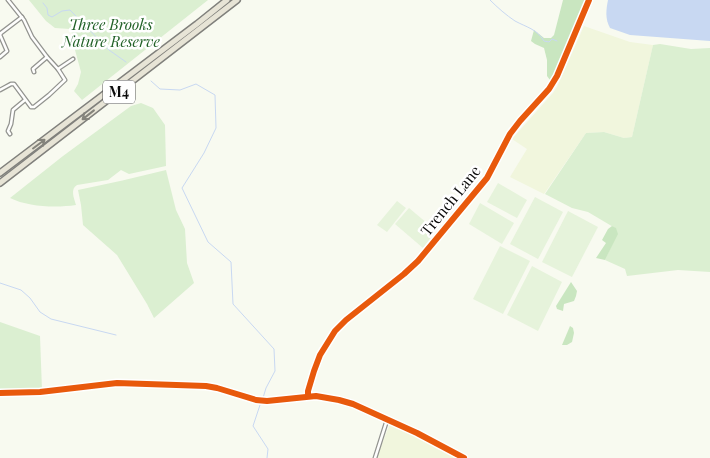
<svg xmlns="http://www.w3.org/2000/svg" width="710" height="458" viewBox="0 0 710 458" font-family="'Playfair Display',serif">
<rect width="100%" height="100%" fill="#f8faf0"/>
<g fill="#f1f6dd">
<polygon points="584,26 630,42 653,45 632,137 624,138 604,132 586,133 544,194 510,177 527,149 512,139 553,93 557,87"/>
<polygon points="390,424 459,458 376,458"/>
</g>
<g fill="#dbefd1">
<polygon points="29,0 208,0 82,100 74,91 78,84 81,72 75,50 76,43 70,29 55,28 46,21"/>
<polygon points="660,44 691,49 710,48 710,272 678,270 627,276 625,269 605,260 617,234 615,228 588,212 572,208 545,194 586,133 604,132 624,138 632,137 653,45"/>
<path d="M141 103 153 108 165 125 166 166 129 174 121 170 108 180 77 185C70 189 74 198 76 205 56 208 28 207 10 198L63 156 131 106Z"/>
<path d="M166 170 176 210 185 229 187 263 194 283 154 318 147 304 117 255 83 225 81 205 78 190C108 184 137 177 166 170Z"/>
<polygon points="0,322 40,336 42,390 0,393"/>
</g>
<g fill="#c9e6c0">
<polygon points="563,0 585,0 563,56 550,80 547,76 547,60 544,48 535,44 531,41 534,30 544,38 551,38 554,35"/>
<polygon points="612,226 616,228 618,234 605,260 596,258 606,243 602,240 608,229"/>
<polygon points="571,282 577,291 576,296 574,301 564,304 563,311 557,309 556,306"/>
<polygon points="570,326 573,328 574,333 572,342 567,345 562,345"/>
</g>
<g fill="#e6f3db">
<polygon points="498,183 527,200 517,218 487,202"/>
<polygon points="535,197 563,212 538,259 510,244"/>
<polygon points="397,201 406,208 387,232 377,225"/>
<polygon points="480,203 514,223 502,244 469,224"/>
<polygon points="409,208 434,229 435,232 423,248 395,224"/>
<polygon points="568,211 598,227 572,277 542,262"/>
<polygon points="500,246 530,261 503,314 473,299"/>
<polygon points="532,266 562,282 538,331 507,315"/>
</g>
<path fill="#c8d8f2" d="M608 0H710V41L630 35 610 28C605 19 606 10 608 0Z"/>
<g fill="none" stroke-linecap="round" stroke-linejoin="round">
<g stroke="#c8d8f2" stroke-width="1">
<path d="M490 0C498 8 506 15 515 21 526 27 537 29 544 41L549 42 552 39 557 41"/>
<polyline points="43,3 47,8 48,15 52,17 62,11 70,10 109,50 126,62"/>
<polyline points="151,81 160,89 180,90 196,84 215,95 216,128 204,153 182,188 208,242 231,262 233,304 274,349 275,371 266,388 263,398"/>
<polyline points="0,283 21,290 30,298 40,312 51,319 116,335"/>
<polyline points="261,402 253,426 268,449 267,458"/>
</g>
<g stroke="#92938f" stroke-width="5">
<g id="minor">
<polyline points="0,57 7,51 0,35 1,33 22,17"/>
<polyline points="58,69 73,59"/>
<polyline points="34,72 33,69 47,57"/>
<polyline points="0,90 11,84 14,84 31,107 34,107 49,95 65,80 58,69 47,57 32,37 24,20 8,0"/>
<polyline points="10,134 8,131 11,124 13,110 25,100"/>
<polyline points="375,458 387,420"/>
</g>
</g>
<g stroke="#92938f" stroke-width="5.5">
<polyline id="tertiary" points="308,396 308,391 314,371 320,355 335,331 346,320 404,274 418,261 487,178 510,134 520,121 549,89 557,76 589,0"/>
</g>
<g stroke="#898a85" stroke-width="6">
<polyline id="secondary" points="0,393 40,392 117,383 206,386 217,388 256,400 267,401 316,396 339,400 353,404 417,433 464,458"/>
</g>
<g stroke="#80807c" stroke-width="8">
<g id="motorway">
<polyline points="0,173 197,24 227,0"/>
<polyline points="0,183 237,0"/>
</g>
</g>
<use href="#minor" stroke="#fefefd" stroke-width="2.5"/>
<use href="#tertiary" stroke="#fefefd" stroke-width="3"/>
<use href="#secondary" stroke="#f1f4e8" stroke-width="4"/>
<use href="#motorway" stroke="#e7e4d6" stroke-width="5"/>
<g stroke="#fff" stroke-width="9">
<g id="cycleway">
<polyline points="0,393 40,392 117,383 206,386 217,388 256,400 267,401 316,396 339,400 353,404 417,433 464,458"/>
<polyline points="308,396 308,391 314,371 320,355 335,331 346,320 404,274 418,261 487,178 510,134 520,121 549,89 557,76 589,0"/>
</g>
</g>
<use href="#cycleway" stroke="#e8590c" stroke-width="6"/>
</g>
<defs><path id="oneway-shaft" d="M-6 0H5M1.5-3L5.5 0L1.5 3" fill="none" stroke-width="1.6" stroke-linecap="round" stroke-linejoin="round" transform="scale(1.25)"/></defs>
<g stroke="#84837b">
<use href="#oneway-shaft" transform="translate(88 115) rotate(142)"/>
<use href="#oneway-shaft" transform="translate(39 144) rotate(-37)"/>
</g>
<g text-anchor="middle" stroke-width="5" stroke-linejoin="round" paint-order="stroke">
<rect fill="#fff" stroke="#555" stroke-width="1" x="103" y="80.5" width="32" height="23" rx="4"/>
<g font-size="14" font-weight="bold" fill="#0c0c0c">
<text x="119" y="97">M4</text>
</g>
<g font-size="15" font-style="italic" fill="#206026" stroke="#fff">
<text x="111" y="30">Three Brooks<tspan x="111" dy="17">Nature Reserve</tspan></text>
</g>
<g font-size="15" fill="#0c0c0c" stroke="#fff">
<text transform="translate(451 201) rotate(-51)" y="5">Trench Lane</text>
</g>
</g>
</svg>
